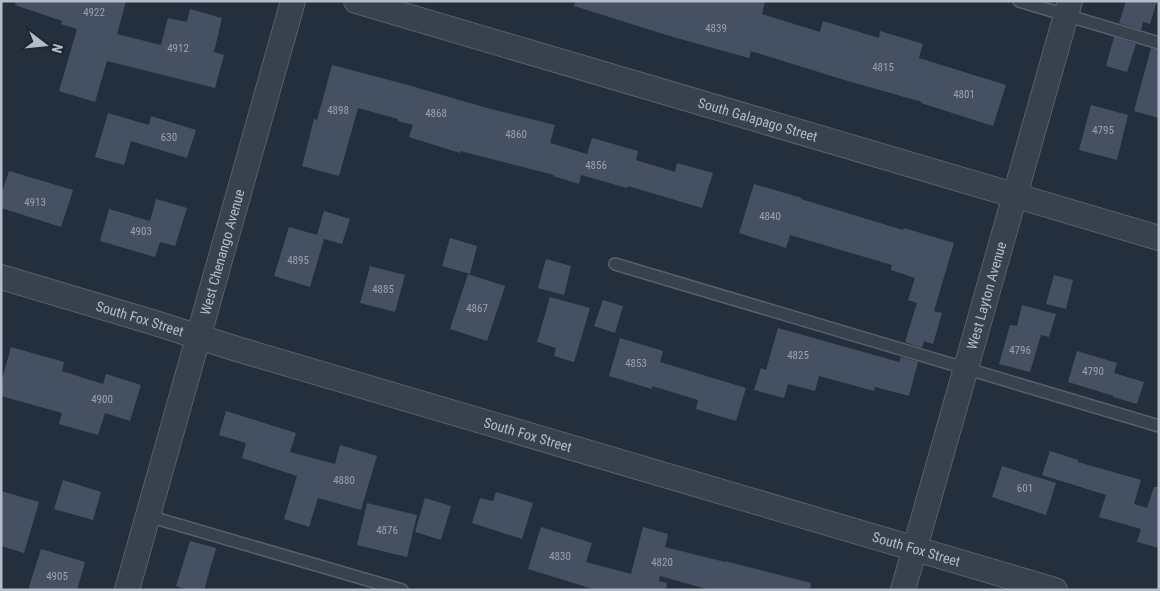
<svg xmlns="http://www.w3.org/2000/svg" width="1160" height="591" viewBox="0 0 1160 591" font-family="'Roboto Condensed',sans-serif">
<rect width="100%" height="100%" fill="#242f3e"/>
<g fill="#455162">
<polygon points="16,1 126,1 117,34 161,45 168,18 187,22 190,9 222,18 214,52 224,55 215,88 107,61 95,102 59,91 77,29 61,24 62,21 15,5"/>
<polygon points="575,1 765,1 762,14 820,32 823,21 879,38 880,31 923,44 919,58 1006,85 993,126 921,103 922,102 841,79 751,51 749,58 673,37 574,6"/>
<polygon points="1126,1 1157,1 1150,24 1143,22 1141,30 1119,23"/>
<polygon points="1114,37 1136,44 1127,72 1106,66"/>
<polygon points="1151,48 1159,50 1159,118 1134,111"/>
<polygon points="332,65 408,85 487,108 555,125 550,143 587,154 592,138 638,151 636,160 675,172 677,163 713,173 702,208 628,186 627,188 581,175 579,184 553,176 554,175 460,151 460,153 409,137 413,125 398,121 398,119 358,108 339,176 302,166 314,119 317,120"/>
<polygon points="1091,105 1128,115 1117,160 1079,150"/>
<polygon points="108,113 149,125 151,116 196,130 187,158 131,141 124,165 95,157"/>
<polygon points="9,171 73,190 61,227 1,208 1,195"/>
<polygon points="754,184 802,198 801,199 903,230 904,228 954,243 934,311 942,313 933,344 924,341 922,348 905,342 917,303 908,300 915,278 891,270 892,265 790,235 786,248 739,233"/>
<polygon points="156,199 187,208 175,246 160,242 155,257 100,241 109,209 150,221"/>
<polygon points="324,211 350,219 342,244 324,239 310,287 274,276 289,227 317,235"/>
<polygon points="450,238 477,246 470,274 442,266"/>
<polygon points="546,259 571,266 564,295 538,288"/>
<polygon points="370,266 405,275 395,312 360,303"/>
<polygon points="468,274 505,286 487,341 450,329"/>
<polygon points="1054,275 1073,280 1066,309 1046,304"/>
<polygon points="550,297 590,308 574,362 554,356 556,348 537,342"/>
<polygon points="603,300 623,306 615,333 594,326"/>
<polygon points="1022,305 1056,314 1049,337 1041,335 1030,372 999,364 1010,325 1017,326"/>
<polygon points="778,328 899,362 901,357 918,362 909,396 875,387 874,391 819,376 815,391 788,384 784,398 754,390 761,368 766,370"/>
<polygon points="620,338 663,351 660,362 746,388 736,421 696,409 698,400 652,386 652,389 609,376"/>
<polygon points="11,347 64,362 62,371 103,384 106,374 141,385 130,421 105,413 98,435 59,424 62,413 1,396 1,383"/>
<polygon points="1077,351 1117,363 1114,373 1144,382 1137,404 1113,397 1114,396 1068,382"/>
<polygon points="226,411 296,433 290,452 335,464 340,445 377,456 361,510 318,498 309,527 284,519 297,476 242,458 246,443 219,435"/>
<polygon points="1050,451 1078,460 1078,462 1141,480 1134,504 1147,508 1154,487 1159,487 1159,548 1137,542 1141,529 1099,517 1106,495 1042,475"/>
<polygon points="1002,466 1056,483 1046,515 992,497"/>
<polygon points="63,480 101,492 93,520 54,509"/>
<polygon points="1,491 39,502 24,553 1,546"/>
<polygon points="496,492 533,503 522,539 472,523 480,498 493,501"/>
<polygon points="425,498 451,506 441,540 415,532"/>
<polygon points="367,503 417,515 407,557 357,545"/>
<polygon points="541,527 592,543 586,562 631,574 643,527 668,534 665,547 725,562 725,561 811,583 810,590 710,590 660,576 659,581 667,583 666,590 596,590 528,569"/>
<polygon points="190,541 216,548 204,590 188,590 176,586"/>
<polygon points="41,549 85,562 77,590 28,590"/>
</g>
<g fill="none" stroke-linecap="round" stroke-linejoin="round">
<g stroke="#565f6c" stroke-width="14">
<g id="lane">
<polyline points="1019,1 1159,43"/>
<polyline points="615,264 1159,426"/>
<polyline points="148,516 402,590"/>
</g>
</g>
<g stroke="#565f6c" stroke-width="26">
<g id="street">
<path id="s1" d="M356 1 1159 238"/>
<path id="s2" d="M1 277 152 322 237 349 1055 590"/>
<path id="s3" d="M127 590 293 1"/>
<path id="s4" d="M903 590 1070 1"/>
</g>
</g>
<use href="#lane" stroke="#38414e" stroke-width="11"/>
<use href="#street" stroke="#38414e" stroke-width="24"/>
</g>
<g text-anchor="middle" stroke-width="4" stroke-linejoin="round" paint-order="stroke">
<g font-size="11" fill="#98a1af">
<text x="94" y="16">4922</text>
<text x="716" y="32">4839</text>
<text x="178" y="52">4912</text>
<text x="883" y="71">4815</text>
<text x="964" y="98">4801</text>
<text x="338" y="114">4898</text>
<text x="436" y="117">4868</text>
<text x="1103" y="134">4795</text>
<text x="516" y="138">4860</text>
<text x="169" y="141">630</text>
<text x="596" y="169">4856</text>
<text x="35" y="206">4913</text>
<text x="770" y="220">4840</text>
<text x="141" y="235">4903</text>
<text x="298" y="264">4895</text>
<text x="383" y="293">4885</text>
<text x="477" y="312">4867</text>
<text x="1020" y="354">4796</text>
<text x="798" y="359">4825</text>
<text x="636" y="367">4853</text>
<text x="1093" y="375">4790</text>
<text x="102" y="403">4900</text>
<text x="344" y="484">4880</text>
<text x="1025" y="492">601</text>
<text x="387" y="534">4876</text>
<text x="560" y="560">4830</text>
<text x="662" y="566">4820</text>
<text x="57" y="580">4905</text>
</g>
<g font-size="14" fill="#b4bcc9" stroke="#1d2633">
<text dy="5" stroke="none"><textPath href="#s1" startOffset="419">South Galapago Street</textPath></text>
<text dy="5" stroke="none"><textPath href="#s3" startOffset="351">West Chenango Avenue</textPath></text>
<text dy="5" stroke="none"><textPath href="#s4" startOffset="306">West Layton Avenue</textPath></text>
<text dy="5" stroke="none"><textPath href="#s2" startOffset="145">South Fox Street</textPath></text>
<text dy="5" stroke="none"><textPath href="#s2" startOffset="550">South Fox Street</textPath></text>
<text dy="5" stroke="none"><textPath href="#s2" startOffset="955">South Fox Street</textPath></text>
</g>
</g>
<rect width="1160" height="591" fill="none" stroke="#b4bcc9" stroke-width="5"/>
<g transform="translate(45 45) rotate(106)" stroke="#1d2633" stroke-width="4" paint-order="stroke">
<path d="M0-4L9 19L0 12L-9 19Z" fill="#b4bcc9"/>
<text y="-8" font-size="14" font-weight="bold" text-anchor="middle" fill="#b4bcc9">N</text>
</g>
</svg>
